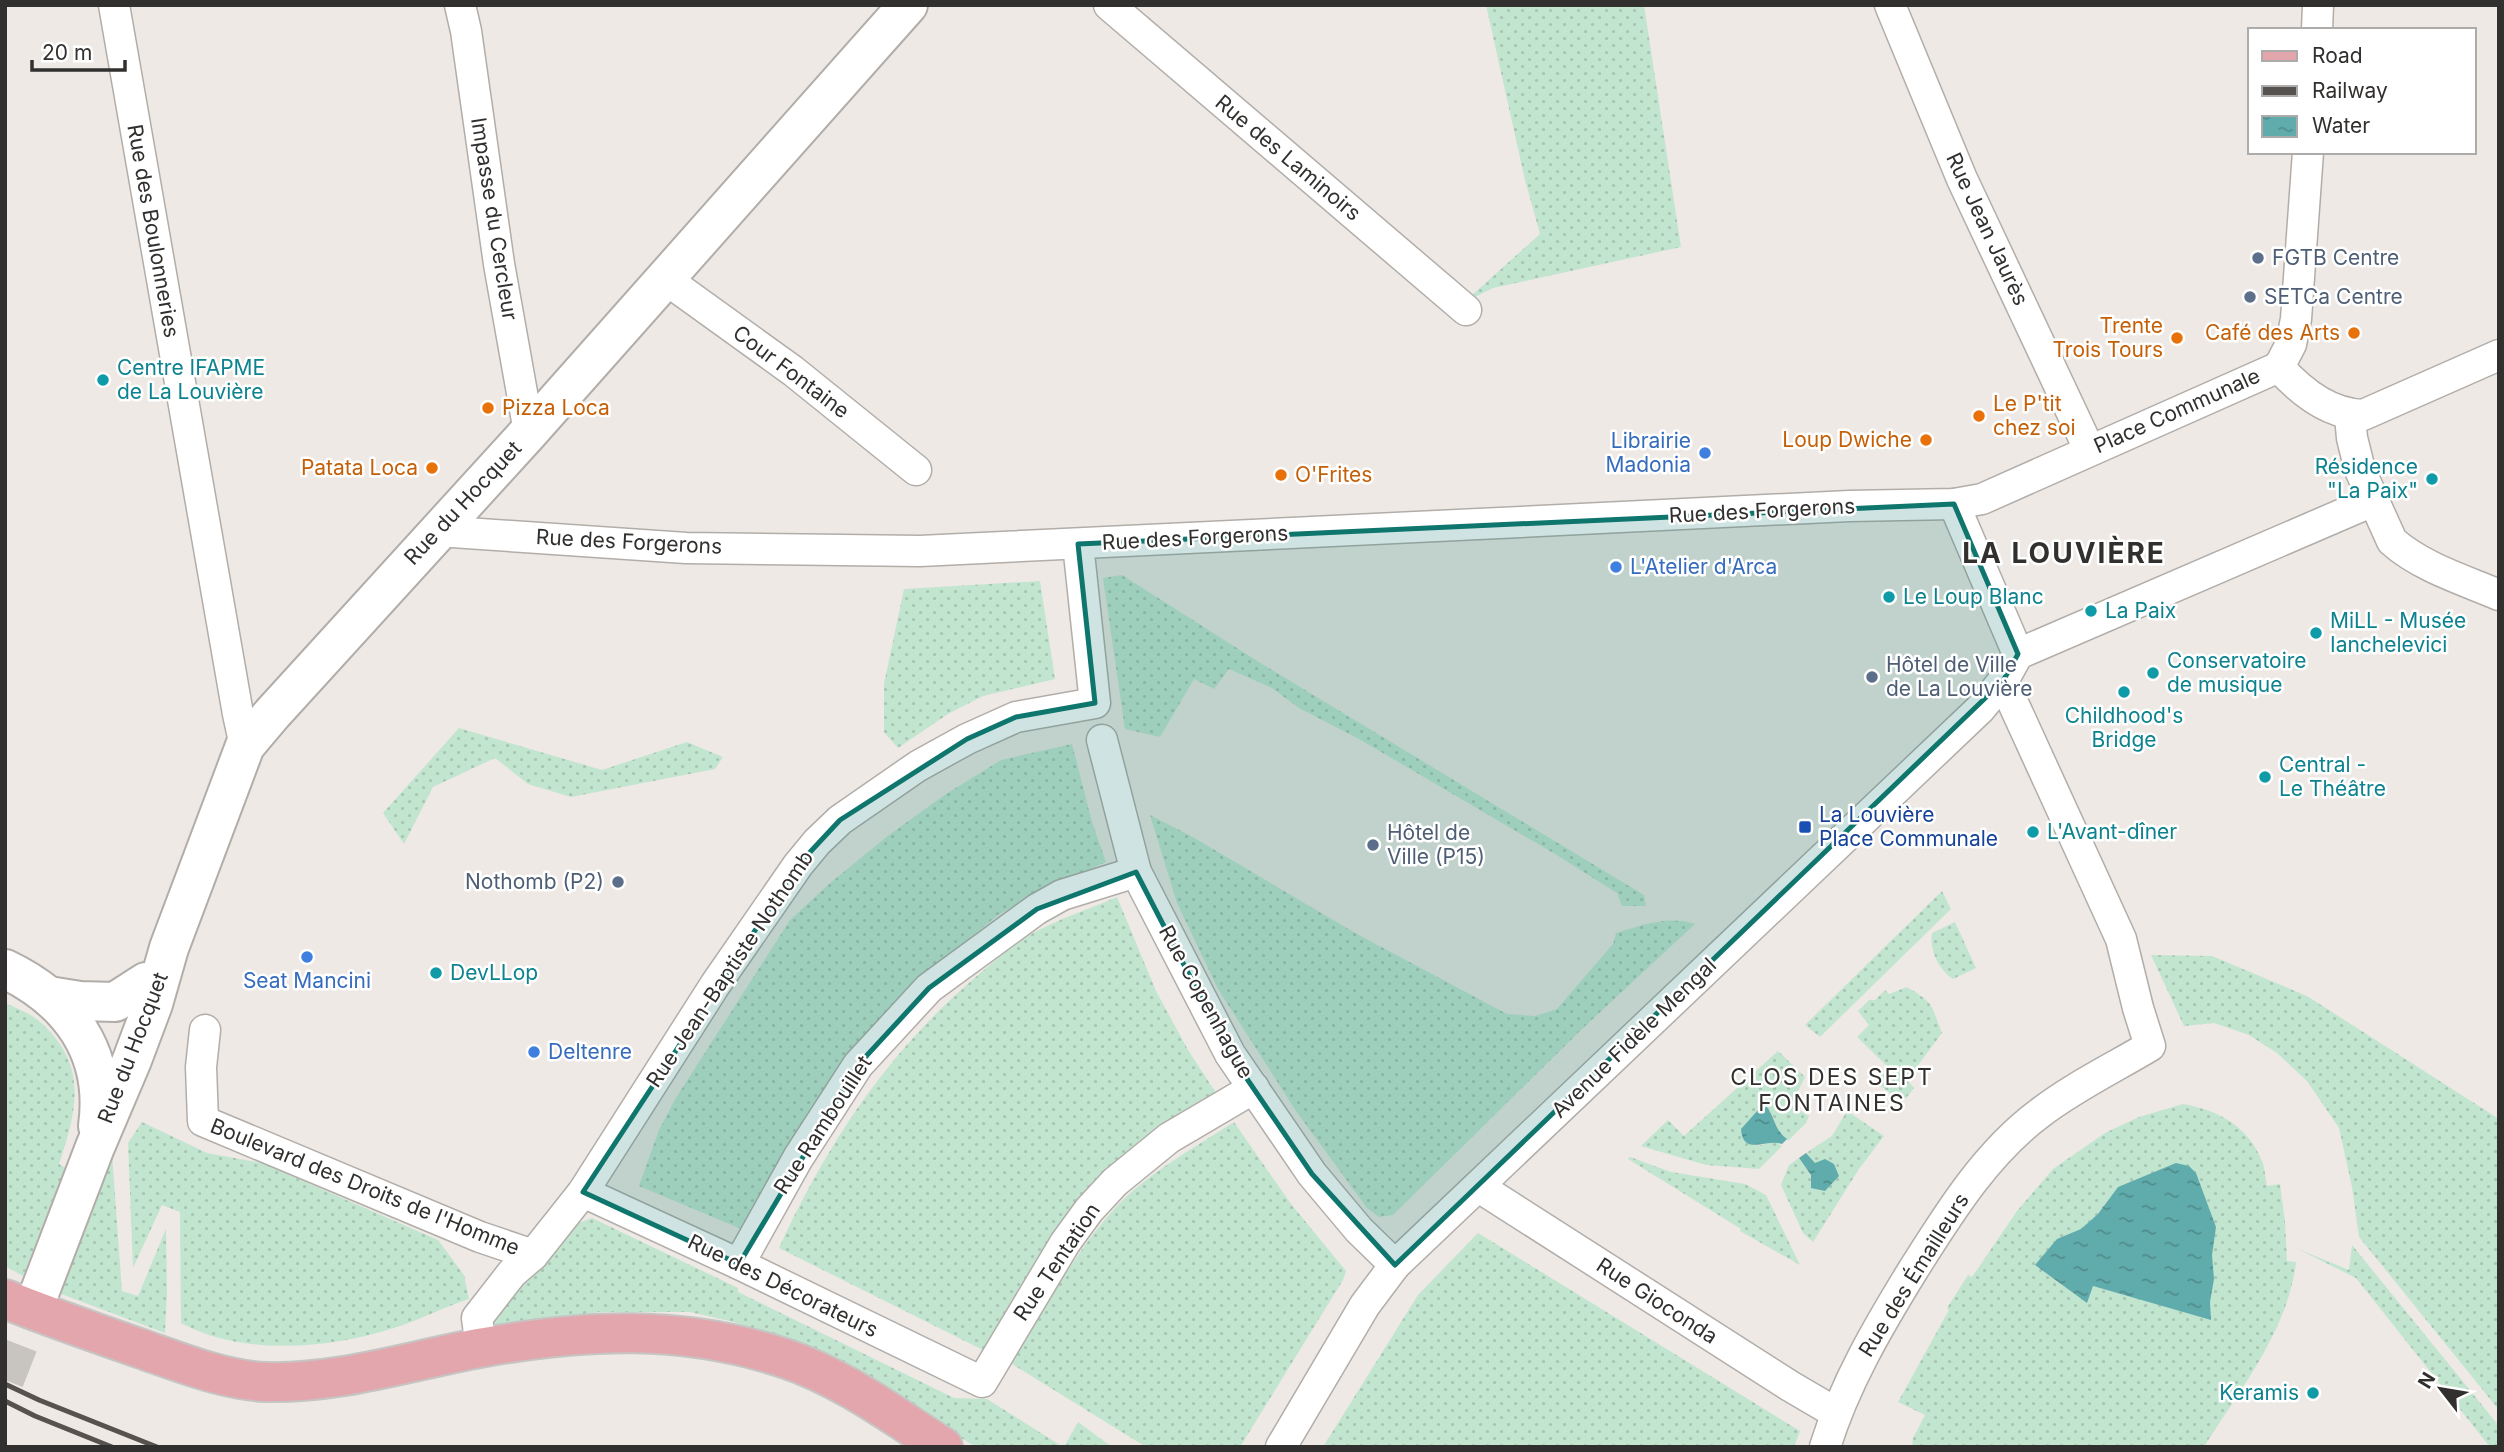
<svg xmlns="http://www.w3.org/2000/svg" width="2504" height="1452" viewBox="0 0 2504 1452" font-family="Inter,sans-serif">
<defs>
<pattern id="grass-dots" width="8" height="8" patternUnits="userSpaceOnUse" patternTransform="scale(1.75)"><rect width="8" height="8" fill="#c2e5d0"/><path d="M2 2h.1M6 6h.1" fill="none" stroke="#a7c5b3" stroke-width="1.8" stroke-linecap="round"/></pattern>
<pattern id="water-ripples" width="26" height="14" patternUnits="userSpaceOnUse" patternTransform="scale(1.75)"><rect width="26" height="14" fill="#60acac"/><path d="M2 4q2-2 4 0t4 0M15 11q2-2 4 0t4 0" fill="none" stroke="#508c8c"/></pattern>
</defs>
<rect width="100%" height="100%" fill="#eee9e4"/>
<g fill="url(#grass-dots)">
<polygon points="1486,5 1644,5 1681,247 1493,288 1473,298 1471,296 1540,234 1525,180"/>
<polygon points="1122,575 1262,664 1644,895 1646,906 1622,906 1617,893 1555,854 1359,739 1299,708 1272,688 1229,669 1214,689 1194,679 1160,737 1125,729 1103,578"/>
<polygon points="1040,581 1055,679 983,696 948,714 898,748 884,732 884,684 904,589"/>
<polygon points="459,728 602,770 687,742 723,757 715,769 571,797 528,784 495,758 433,787 404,844 383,813"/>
<polygon points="1072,744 1092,822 1106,862 1041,891 998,915 950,954 900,1000 746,1231 639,1186 659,1130 674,1101 790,920 829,884 889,835 946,794 1001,760"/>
<path d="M1150 815 1191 836 1357 934 1507 1014 1535 1016 1557 1009 1613 944 1616 933C1642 925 1668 915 1695 924L1582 1029 1393 1215 1379 1217 1367 1208 1296 1111 1218 989 1177 903Z"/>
<polygon points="1942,891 1951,909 1820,1037 1805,1025"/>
<path d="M1117 897 1156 991 1188 1050 1216 1093 1151 1136 1056 1232 983 1350 779 1248C826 1146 884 1057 970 982 990 965 1011 946 1033 933 1059 919 1089 909 1117 897Z"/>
<path d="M1955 922 1976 968 1953 979C1939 970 1929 950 1932 933Z"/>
<polygon points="2151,955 2212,956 2307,996 2499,1119 2499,1410 2359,1237 2352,1187 2339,1128 2307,1081 2277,1053 2249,1035 2214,1023 2184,1026"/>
<path d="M1907 987C1935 1004 1930 1003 1942 1033L1907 1080 1914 1088 1902 1103 1876 1082 1888 1067 1857 1037 1869 1025 1858 1011 1869 1000H1875L1885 990 1889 994Z"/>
<path d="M5 1003C16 1008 30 1013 39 1021 89 1064 77 1110 59 1164L67 1169 23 1276 5 1266Z"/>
<polygon points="1778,1051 1805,1077 1791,1105 1809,1116 1806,1123 1788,1141 1775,1127 1773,1116 1758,1146 1775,1141 1782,1146 1759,1169 1706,1165 1641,1146 1668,1120 1684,1136"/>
<path d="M2183 1104C2217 1110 2247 1125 2261 1159 2265 1166 2265 1177 2267 1186L2280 1184 2285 1222 2287 1261 2296 1262C2288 1331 2240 1389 2204 1447H1912L1913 1438 1925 1415 1898 1402 1949 1310 1947 1308 1968 1275 1972 1277 2017 1211 2053 1169 2105 1133 2139 1117Z"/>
<polygon points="1847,1111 1884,1136 1859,1169 1813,1242 1803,1233 1781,1185 1789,1165 1799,1158 1811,1175 1815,1163 1806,1153 1832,1136"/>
<path d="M142 1122 207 1153 262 1163 438 1240 464 1275 469 1299C444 1307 420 1320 394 1328 330 1349 241 1356 181 1323L180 1212 162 1205 133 1268 128 1143Z"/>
<path d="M1234 1122 1291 1204 1346 1271 1343 1280 1240 1447H1146L1012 1364C1043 1311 1074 1253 1116 1207 1148 1173 1194 1148 1234 1122Z"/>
<polygon points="112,1154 122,1291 138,1296 166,1229 167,1291 165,1333 56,1292"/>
<polygon points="1630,1157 1671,1172 1745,1184 1766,1195 1800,1265 1740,1231 1741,1229 1628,1159"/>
<polygon points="592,1218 738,1288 738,1292 954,1398 987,1399 1063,1447 976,1447 896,1398 796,1347 734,1322 690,1312 599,1312 480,1331 495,1309 564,1240 576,1224"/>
<polygon points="1478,1233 1800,1431 1794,1447 1323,1447 1418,1295"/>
<polygon points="2352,1245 2499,1426 2499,1447 2490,1447 2356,1278 2298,1249 2349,1270"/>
<polygon points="1078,1422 1112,1447 1064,1447"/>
</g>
<g fill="url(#water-ripples)">
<path d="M1767 1107C1776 1120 1774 1129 1787 1139L1782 1144C1767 1138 1743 1157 1741 1129L1758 1110Z"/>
<polygon points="1806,1153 1815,1163 1825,1159 1834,1164 1839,1176 1825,1191 1811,1188 1811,1175 1799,1158"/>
<polygon points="2176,1163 2189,1166 2196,1173 2216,1227 2212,1255 2214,1279 2210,1302 2211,1320 2093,1286 2087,1303 2035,1265 2057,1239 2081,1229 2098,1214 2118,1187"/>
</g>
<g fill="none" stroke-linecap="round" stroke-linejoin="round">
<polyline stroke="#c8c4c0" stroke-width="38" stroke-dasharray="38 19" stroke-linecap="butt" points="5,1380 40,1291"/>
<g stroke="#b2ada9" stroke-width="33">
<g id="street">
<polyline points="114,5 238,714 245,746"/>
<polyline points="460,5 466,31 499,264 529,432"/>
<polyline points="1109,5 1466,310"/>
<polyline points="1890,5 1962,179 2089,449"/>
<polyline points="2317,30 2318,5"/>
<polyline points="664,278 793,371 916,470"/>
<polyline points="2279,367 2291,344 2296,319 2308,152"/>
<path d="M2350 416 2352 438 2360 470 2392 541C2421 567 2464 580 2499 595"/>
<polyline points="1954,504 2018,654"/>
<path d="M437 531 686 548 920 551 1849 506 1954 504 1982 499 2279 367C2301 392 2329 414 2363 415L2499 355"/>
<polyline points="2018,654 2373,501"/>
<polyline points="1102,740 1136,872 1230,1054 1312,1174 1359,1230 1395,1265"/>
<polyline points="205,1030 201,1067 203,1121 480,1237 533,1255"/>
<polyline points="1479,1187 1790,1386 1836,1413"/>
<polyline points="583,1192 739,1264 982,1382 1065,1243 1089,1210 1115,1182 1169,1138 1254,1088"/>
<polyline points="739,1264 798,1158 858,1065 929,988 1037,909 1062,895 1136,872"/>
<polyline points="481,1348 477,1318 512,1273 533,1255 583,1192 715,985 798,865 817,842 840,820 918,766 967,739 1016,717 1095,703 1078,544"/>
<polyline points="1281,1447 1365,1305 1395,1265 1980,709 2003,681 2018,654"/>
<path d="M1825 1447C1845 1383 1878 1327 1913 1270 1949 1213 1986 1153 2040 1113 2072 1088 2115 1067 2150 1046L2138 1008 2121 939 2003 681"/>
</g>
</g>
<g stroke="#b2ada9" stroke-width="42">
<g id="secondary">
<path d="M5 969C70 1000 108 1053 98 1126"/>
<polyline points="49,996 80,1001 115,1002 146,982"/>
<polyline points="40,1291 95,1147 132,1060 153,1004 169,948 245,746 272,714 529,432 908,5"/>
</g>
</g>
<g stroke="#c6c5c4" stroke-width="42">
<path id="primary" d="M5 1299C49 1317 94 1332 139 1348 179 1362 223 1380 266 1382 339 1384 409 1361 479 1348 585 1329 683 1324 787 1359 843 1378 894 1416 943 1447"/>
</g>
<use href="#street" stroke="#fff" stroke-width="30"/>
<use href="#secondary" stroke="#fff" stroke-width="38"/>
<use href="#primary" stroke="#e3a6ad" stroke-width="38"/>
<g stroke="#55524f" stroke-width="5">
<polyline points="5,1384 39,1400 157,1447"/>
<polyline points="5,1401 35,1416 112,1447"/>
</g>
</g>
<path fill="#0f766e" fill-opacity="0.2" stroke="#0f766e" stroke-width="5" stroke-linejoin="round" d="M1954 504 2018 654 2003 681 1395 1265 1312 1174 1230 1054 1136 872 1037 909 929 988 858 1065 739 1264 583 1192 798 865 840 820 967 739 1016 717 1095 703 1078 544Z"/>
<g fill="#5c6f8a" stroke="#fff" stroke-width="2.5">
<circle cx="2258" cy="258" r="7"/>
<circle cx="2250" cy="297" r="7"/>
<circle cx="1872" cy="677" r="7"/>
<circle cx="1373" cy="845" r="7"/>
<circle cx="618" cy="882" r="7"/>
</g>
<g fill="#e8710a" stroke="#fff" stroke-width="2.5">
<circle cx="2354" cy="333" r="7"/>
<circle cx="2177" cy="338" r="7"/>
<circle cx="488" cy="408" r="7"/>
<circle cx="1979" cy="416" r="7"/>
<circle cx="1926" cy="440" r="7"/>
<circle cx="432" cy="468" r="7"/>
<circle cx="1281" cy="475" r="7"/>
</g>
<g fill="#0f9aa8" stroke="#fff" stroke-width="2.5">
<circle cx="103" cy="380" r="7"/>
<circle cx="2432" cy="479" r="7"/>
<circle cx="1889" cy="597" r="7"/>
<circle cx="2091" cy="611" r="7"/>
<circle cx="2316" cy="633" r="7"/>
<circle cx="2153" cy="673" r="7"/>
<circle cx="2124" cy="692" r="7"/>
<circle cx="2265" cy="777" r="7"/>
<circle cx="2033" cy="832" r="7"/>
<circle cx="436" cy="973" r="7"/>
<circle cx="2313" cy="1393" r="7"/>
</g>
<g fill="#3f7fe0" stroke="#fff" stroke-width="2.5">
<circle cx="1705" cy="453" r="7"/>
<circle cx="1616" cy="567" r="7"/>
<circle cx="307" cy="957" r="7"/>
<circle cx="534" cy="1052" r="7"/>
</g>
<rect fill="#1a4fb4" stroke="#fff" stroke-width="2.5" x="1798" y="820" width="14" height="14" rx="3.5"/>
<g text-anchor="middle" stroke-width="5" stroke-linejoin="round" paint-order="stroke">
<g font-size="21" fill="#32302e" stroke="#fff">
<text transform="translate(1288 158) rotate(40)" y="7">Rue des Laminoirs</text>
<text transform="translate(494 219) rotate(81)" y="7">Impasse du Cercleur</text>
<text transform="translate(1987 229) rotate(65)" y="7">Rue Jean Jaurès</text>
<text transform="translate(153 231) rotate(80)" y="7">Rue des Boulonneries</text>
<text transform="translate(791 372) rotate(37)" y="7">Cour Fontaine</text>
<text transform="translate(2177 411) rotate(-24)" y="7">Place Communale</text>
<text transform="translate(463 503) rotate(-47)" y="7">Rue du Hocquet</text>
<text transform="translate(1762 511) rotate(-3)" y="7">Rue des Forgerons</text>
<text transform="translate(1195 538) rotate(-3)" y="7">Rue des Forgerons</text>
<text transform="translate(629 542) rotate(3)" y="7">Rue des Forgerons</text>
<text transform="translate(730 969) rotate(-56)" y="7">Rue Jean-Baptiste Nothomb</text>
<text transform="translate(1206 1002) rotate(61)" y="7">Rue Copenhague</text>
<text transform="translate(1634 1038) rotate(-44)" y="7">Avenue Fidèle Mengal</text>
<text transform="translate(133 1048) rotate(-69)" y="7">Rue du Hocquet</text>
<text transform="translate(823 1125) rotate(-57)" y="7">Rue Rambouillet</text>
<text transform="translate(365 1187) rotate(22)" y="7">Boulevard des Droits de l'Homme</text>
<text transform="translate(1057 1262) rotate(-56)" y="7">Rue Tentation</text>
<text transform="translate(1914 1275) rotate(-58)" y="7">Rue des Émailleurs</text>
<text transform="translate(783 1286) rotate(26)" y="7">Rue des Décorateurs</text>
<text transform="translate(1657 1301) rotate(33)" y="7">Rue Gioconda</text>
</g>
<g font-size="21" fill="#4e5e75" stroke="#fff" text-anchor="start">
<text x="2272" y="265">FGTB Centre</text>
<text x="2264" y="304">SETCa Centre</text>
<text x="1886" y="672">Hôtel de Ville<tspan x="1886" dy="24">de La Louvière</tspan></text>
<text x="1387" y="840">Hôtel de<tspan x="1387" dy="24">Ville (P15)</tspan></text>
<text x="604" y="889" text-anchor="end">Nothomb (P2)</text>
</g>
<g font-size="21" fill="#c56008" stroke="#fff" text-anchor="end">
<text x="2163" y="333">Trente<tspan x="2163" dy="24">Trois Tours</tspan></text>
<text x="2340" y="340">Café des Arts</text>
<text x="1993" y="411" text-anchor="start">Le P'tit<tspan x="1993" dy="24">chez soi</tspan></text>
<text x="502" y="415" text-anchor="start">Pizza Loca</text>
<text x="1912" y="447">Loup Dwiche</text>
<text x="418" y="475">Patata Loca</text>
<text x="1295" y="482" text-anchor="start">O'Frites</text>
</g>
<g font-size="21" fill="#0d838f" stroke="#fff" text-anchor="start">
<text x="117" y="375">Centre IFAPME<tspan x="117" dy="24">de La Louvière</tspan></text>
<text x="2418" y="474" text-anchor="end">Résidence<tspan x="2418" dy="24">"La Paix"</tspan></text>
<text x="1903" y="604">Le Loup Blanc</text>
<text x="2105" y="618">La Paix</text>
<text x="2330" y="628">MiLL - Musée<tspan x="2330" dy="24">Ianchelevici</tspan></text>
<text x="2167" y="668">Conservatoire<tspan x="2167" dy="24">de musique</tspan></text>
<text x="2124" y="723" text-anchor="middle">Childhood's<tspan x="2124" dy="24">Bridge</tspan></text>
<text x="2279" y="772">Central -<tspan x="2279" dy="24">Le Théâtre</tspan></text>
<text x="2047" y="839">L'Avant-dîner</text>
<text x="450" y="980">DevLLop</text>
<text x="2299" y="1400" text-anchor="end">Keramis</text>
</g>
<g font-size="21" fill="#366cbe" stroke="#fff" text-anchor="start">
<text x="1691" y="448" text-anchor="end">Librairie<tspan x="1691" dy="24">Madonia</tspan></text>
<text x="1630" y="574">L'Atelier d'Arca</text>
<text x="307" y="988" text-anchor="middle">Seat Mancini</text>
<text x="548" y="1059">Deltenre</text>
</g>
<g font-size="21" fill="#164399" stroke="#fff" text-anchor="start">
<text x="1819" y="822">La Louvière<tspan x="1819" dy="24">Place Communale</tspan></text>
</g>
<g font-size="23" letter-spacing="2" fill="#32302e" stroke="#fff">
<text x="1832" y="1085">CLOS DES SEPT<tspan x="1832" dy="26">FONTAINES</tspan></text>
</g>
<g font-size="28" font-weight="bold" letter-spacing="2" fill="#32302e" stroke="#fff">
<text x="2064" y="563">LA LOUVIÈRE</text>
</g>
</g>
<rect width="2504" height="1452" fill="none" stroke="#32302e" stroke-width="14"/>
<rect x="2248" y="28" width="228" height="126" fill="#ffffff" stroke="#adacab" stroke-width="2"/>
<rect x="2262" y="51" width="35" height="10" fill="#e3a6ad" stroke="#adacab" stroke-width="2"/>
<text x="2312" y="63" font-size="21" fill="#32302e">Road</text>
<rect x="2262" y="86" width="35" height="10" fill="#55524f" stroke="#adacab" stroke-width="2"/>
<text x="2312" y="98" font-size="21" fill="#32302e">Railway</text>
<rect x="2262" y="116" width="35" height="21" fill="url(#water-ripples)" stroke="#adacab" stroke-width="2"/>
<text x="2312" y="133" font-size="21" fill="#32302e">Water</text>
<g transform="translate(2441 1389) rotate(301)" stroke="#ffffff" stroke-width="5" paint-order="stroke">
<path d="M0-5L12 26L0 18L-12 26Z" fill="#32302e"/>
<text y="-10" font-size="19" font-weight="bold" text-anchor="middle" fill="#32302e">N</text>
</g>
<path d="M32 60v10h93v-10" fill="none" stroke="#32302e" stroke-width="3.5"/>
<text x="42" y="60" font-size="21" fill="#32302e" stroke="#ffffff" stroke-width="5" paint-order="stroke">20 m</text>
</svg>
